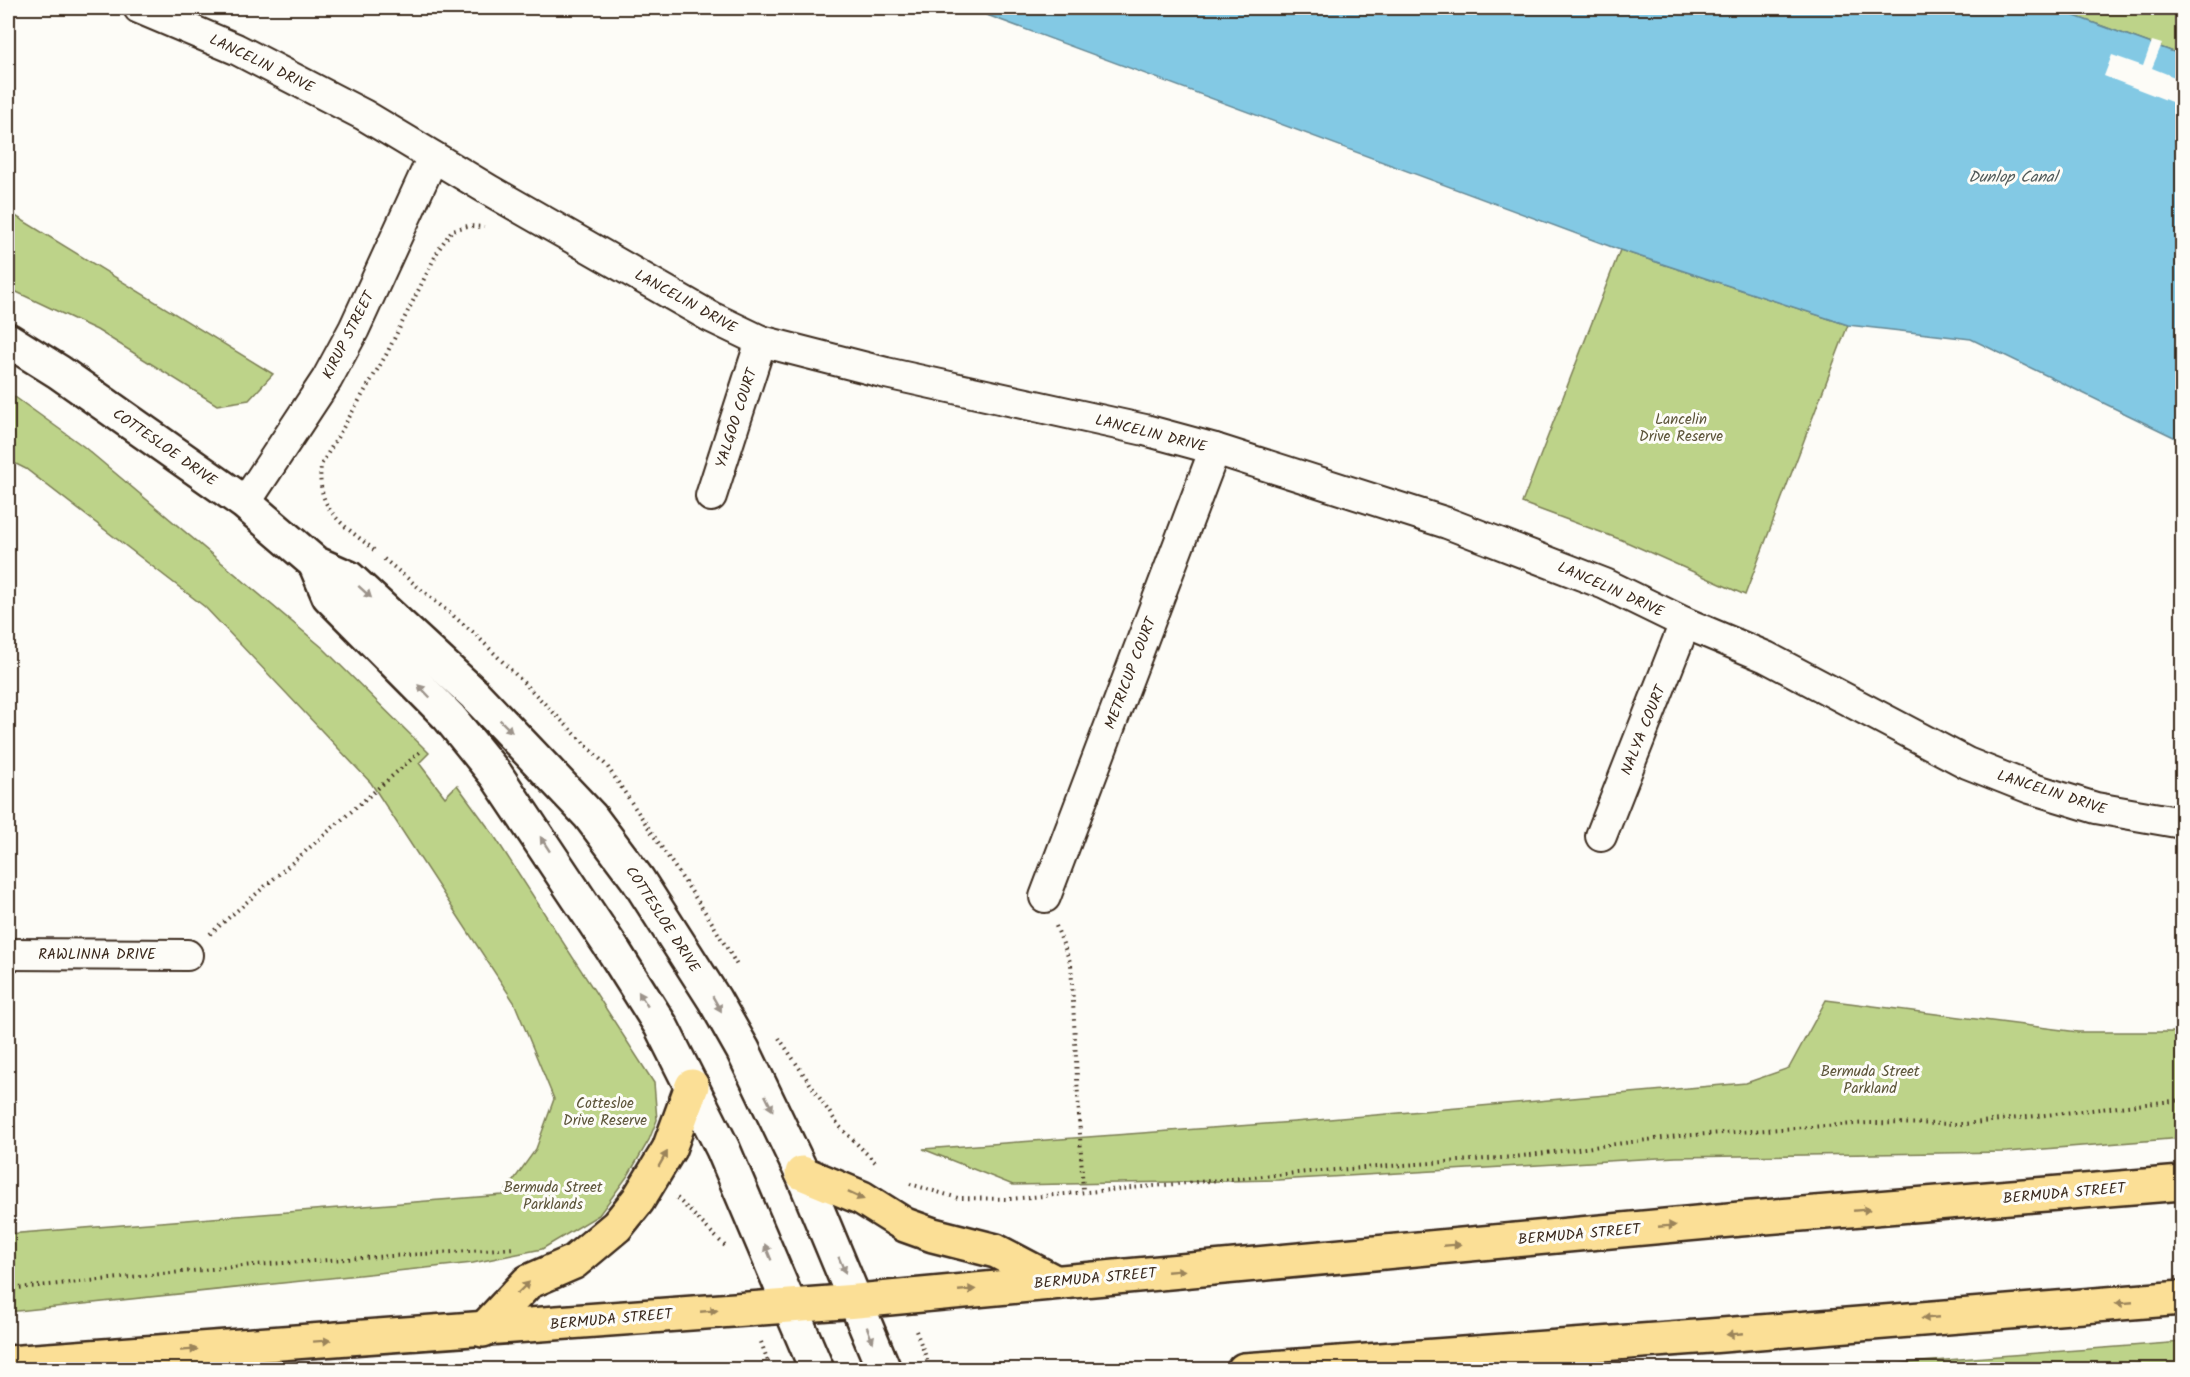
<svg xmlns="http://www.w3.org/2000/svg" width="2190" height="1377" viewBox="0 0 2190 1377" font-family="Kalam,sans-serif">
<rect width="100%" height="100%" fill="#fdfcf7"/>
<filter id="ink" filterUnits="userSpaceOnUse"><feTurbulence type="fractalNoise" baseFrequency=".0167" numOctaves="2"/><feDisplacementMap in="SourceGraphic" scale="12" xChannelSelector="R" yChannelSelector="G"/><feConvolveMatrix kernelMatrix="1 2 1 2 8 2 1 2 1" color-interpolation-filters="sRGB"/></filter>
<g filter="url(#ink)">
<g fill="#bdd389" stroke="#7c7e54" stroke-width="1.5">
<polygon points="2042,8 2182,8 2182,55 2069,14"/>
<polygon points="8,212 9,212 273,374 249,400 217,405 97,330 8,288"/>
<polygon points="1620,250 1848,325 1745,595 1622,540 1522,503"/>
<polygon points="8,392 83,446 323,648 429,753 419,763 445,797 457,785 493,834 654,1083 657,1120 649,1140 629,1174 599,1215 542,1249 473,1263 8,1312 8,1234 503,1195 536,1149 554,1099 514,1002 371,783 205,607 26,469 8,460"/>
<polygon points="1826,1000 2078,1032 2182,1032 2182,1138 2007,1152 1676,1157 1278,1180 1013,1185 923,1149 1294,1122 1746,1083 1789,1068"/>
<polygon points="2182,1342 2182,1369 1830,1369"/>
</g>
<polygon fill="#83c9e4" stroke="#668995" stroke-width="1.5" points="968,8 2042,8 2069,14 2182,55 2182,441 1971,339 1848,325 1620,250"/>
<polygon fill="#fdfcf7" points="2152,41 2162,44 2152,68 2182,80 2174,103 2104,76 2112,55 2143,66"/>
<g fill="none" stroke-linecap="round" stroke-linejoin="round">
<g stroke="#3b2a1e" stroke-width="34">
<g id="minor">
<polyline points="139,8 236,49 364,115 489,190 711,317 761,341 886,373 1145,430 1215,449 1447,523 1605,584 1685,623 1766,657 1967,763 2030,788 2096,808 2182,823"/>
<polyline points="711,496 761,341"/>
<polyline points="245,503 327,379 354,329 433,157"/>
<polyline points="1601,836 1685,623"/>
<polyline points="1045,897 1215,449"/>
<polyline points="8,954 187,955"/>
</g>
</g>
<g stroke="#3b2a1e" stroke-width="38">
<g id="secondary">
<polyline points="8,340 59,372 245,503 315,563 349,578 474,694 590,816 638,880 714,999 743,1050 802,1173 884,1370"/>
<polyline points="315,563 329,596 449,717 496,775 615,953 661,1026 723,1149 817,1370"/>
</g>
</g>
<g stroke="#3b2a1e" stroke-width="38">
<g id="primary">
<polyline points="802,1173 862,1198 905,1225 933,1235 996,1251 1055,1282"/>
<polyline points="483,1330 528,1282 574,1262 617,1226 638,1200 669,1149 692,1086"/>
<polyline points="8,1363 857,1301 1740,1219 2182,1183"/>
<polyline points="1244,1370 1710,1336 2182,1298"/>
</g>
</g>
<g stroke="#3b2a1e" stroke-width="4" stroke-dasharray="1.5 4.5" stroke-linecap="butt">
<path d="M374 550C342 523 316 511 321 465L386 355 439 249 452 230 468 226 484 227"/>
<polyline points="384,559 474,633 607,766 711,921 738,967"/>
<polyline points="1056,926 1071,964 1083,1192"/>
<polyline points="210,934 421,751"/>
<polyline points="779,1038 838,1125 877,1164"/>
<polyline points="910,1184 958,1198 1010,1199 1308,1172 1514,1157 1679,1136 1869,1123 1964,1124 2182,1100"/>
<polyline points="677,1198 725,1246"/>
<polyline points="8,1289 253,1265 515,1248"/>
<polyline points="916,1331 931,1370"/>
<polyline points="761,1342 771,1370"/>
</g>
<use href="#minor" stroke="#fdfcf7" stroke-width="30"/>
<use href="#secondary" stroke="#fdfcf7" stroke-width="33"/>
<use href="#primary" stroke="#fbdf96" stroke-width="33"/>
</g>
<defs><path id="oneway-solid" d="M-6-.8H1V-3.2L6.5 0L1 3.2V.8H-6Z" transform="scale(1.5)"/></defs>
<g fill="#9c938a">
<use href="#oneway-solid" transform="translate(365 592) rotate(42)"/>
<use href="#oneway-solid" transform="translate(424 691) rotate(-134)"/>
<use href="#oneway-solid" transform="translate(506 726) rotate(45)"/>
<use href="#oneway-solid" transform="translate(545 844) rotate(-123)"/>
<use href="#oneway-solid" transform="translate(643 999) rotate(-122)"/>
<use href="#oneway-solid" transform="translate(717 1004) rotate(60)"/>
<use href="#oneway-solid" transform="translate(769 1103) rotate(64)"/>
<use href="#oneway-solid" transform="translate(768 1252) rotate(-112)"/>
<use href="#oneway-solid" transform="translate(842 1265) rotate(67)"/>
<use href="#oneway-solid" transform="translate(870 1335) rotate(69)"/>
</g>
<g fill="#9b845a">
<use href="#oneway-solid" transform="translate(663 1159) rotate(-60)"/>
<use href="#oneway-solid" transform="translate(856 1196) rotate(25)"/>
<use href="#oneway-solid" transform="translate(1862 1210) rotate(-5)"/>
<use href="#oneway-solid" transform="translate(1667 1226) rotate(-5)"/>
<use href="#oneway-solid" transform="translate(1452 1245) rotate(-5)"/>
<use href="#oneway-solid" transform="translate(1176 1271) rotate(-5)"/>
<use href="#oneway-solid" transform="translate(523 1288) rotate(-44)"/>
<use href="#oneway-solid" transform="translate(967 1290) rotate(-5)"/>
<use href="#oneway-solid" transform="translate(2124 1303) rotate(175)"/>
<use href="#oneway-solid" transform="translate(709 1311) rotate(-5)"/>
<use href="#oneway-solid" transform="translate(1930 1318) rotate(175)"/>
<use href="#oneway-solid" transform="translate(1735 1334) rotate(175)"/>
<use href="#oneway-solid" transform="translate(322 1341) rotate(-4)"/>
<use href="#oneway-solid" transform="translate(189 1350) rotate(-4)"/>
</g>
</g>
<g text-anchor="middle" stroke-width="6" stroke-linejoin="round" paint-order="stroke">
<g font-size="15" fill="#3b2a1e" stroke="#fdfcf7">
<text transform="translate(262 63) rotate(26)" y="5">LANCELIN DRIVE</text>
<text transform="translate(686 301) rotate(29)" y="5">LANCELIN DRIVE</text>
<text transform="translate(348 335) rotate(-63)" y="5">KIRUP STREET</text>
<text transform="translate(736 418) rotate(-72)" y="5">YALGOO COURT</text>
<text transform="translate(1151 433) rotate(14)" y="5">LANCELIN DRIVE</text>
<text transform="translate(165 447) rotate(35)" y="5">COTTESLOE DRIVE</text>
<text transform="translate(1611 589) rotate(24)" y="5">LANCELIN DRIVE</text>
<text transform="translate(1130 673) rotate(-69)" y="5">METRICUP COURT</text>
<text transform="translate(1643 730) rotate(-68)" y="5">NALYA COURT</text>
<text transform="translate(2052 792) rotate(18)" y="5">LANCELIN DRIVE</text>
<text transform="translate(663 919) rotate(57)" y="5">COTTESLOE DRIVE</text>
<text x="97" y="959">RAWLINNA DRIVE</text>
<text transform="translate(2064 1193) rotate(-5)" y="5">BERMUDA STREET</text>
<text transform="translate(1579 1234) rotate(-5)" y="5">BERMUDA STREET</text>
<text transform="translate(1095 1278) rotate(-5)" y="5">BERMUDA STREET</text>
<text transform="translate(611 1319) rotate(-5)" y="5">BERMUDA STREET</text>
</g>
<g font-size="15" fill="#5c5439" stroke="#fdfcf7">
<text x="1681" y="424">Lancelin<tspan x="1681" dy="17">Drive Reserve</tspan></text>
<text x="1870" y="1076">Bermuda Street<tspan x="1870" dy="17">Parkland</tspan></text>
<text x="605" y="1108">Cottesloe<tspan x="605" dy="17">Drive Reserve</tspan></text>
<text x="553" y="1192">Bermuda Street<tspan x="553" dy="17">Parklands</tspan></text>
</g>
<g font-size="16" font-style="italic" fill="#515a59" stroke="#fdfcf7">
<text x="2013" y="182">Dunlop Canal</text>
</g>
</g>
<rect width="2190" height="1377" fill="none" stroke="#fdfcf7" stroke-width="30"/>
<rect x="15" y="15" width="2160" height="1347" fill="none" stroke="#3b2a1e" stroke-width="2" filter="url(#ink)"/>
</svg>
